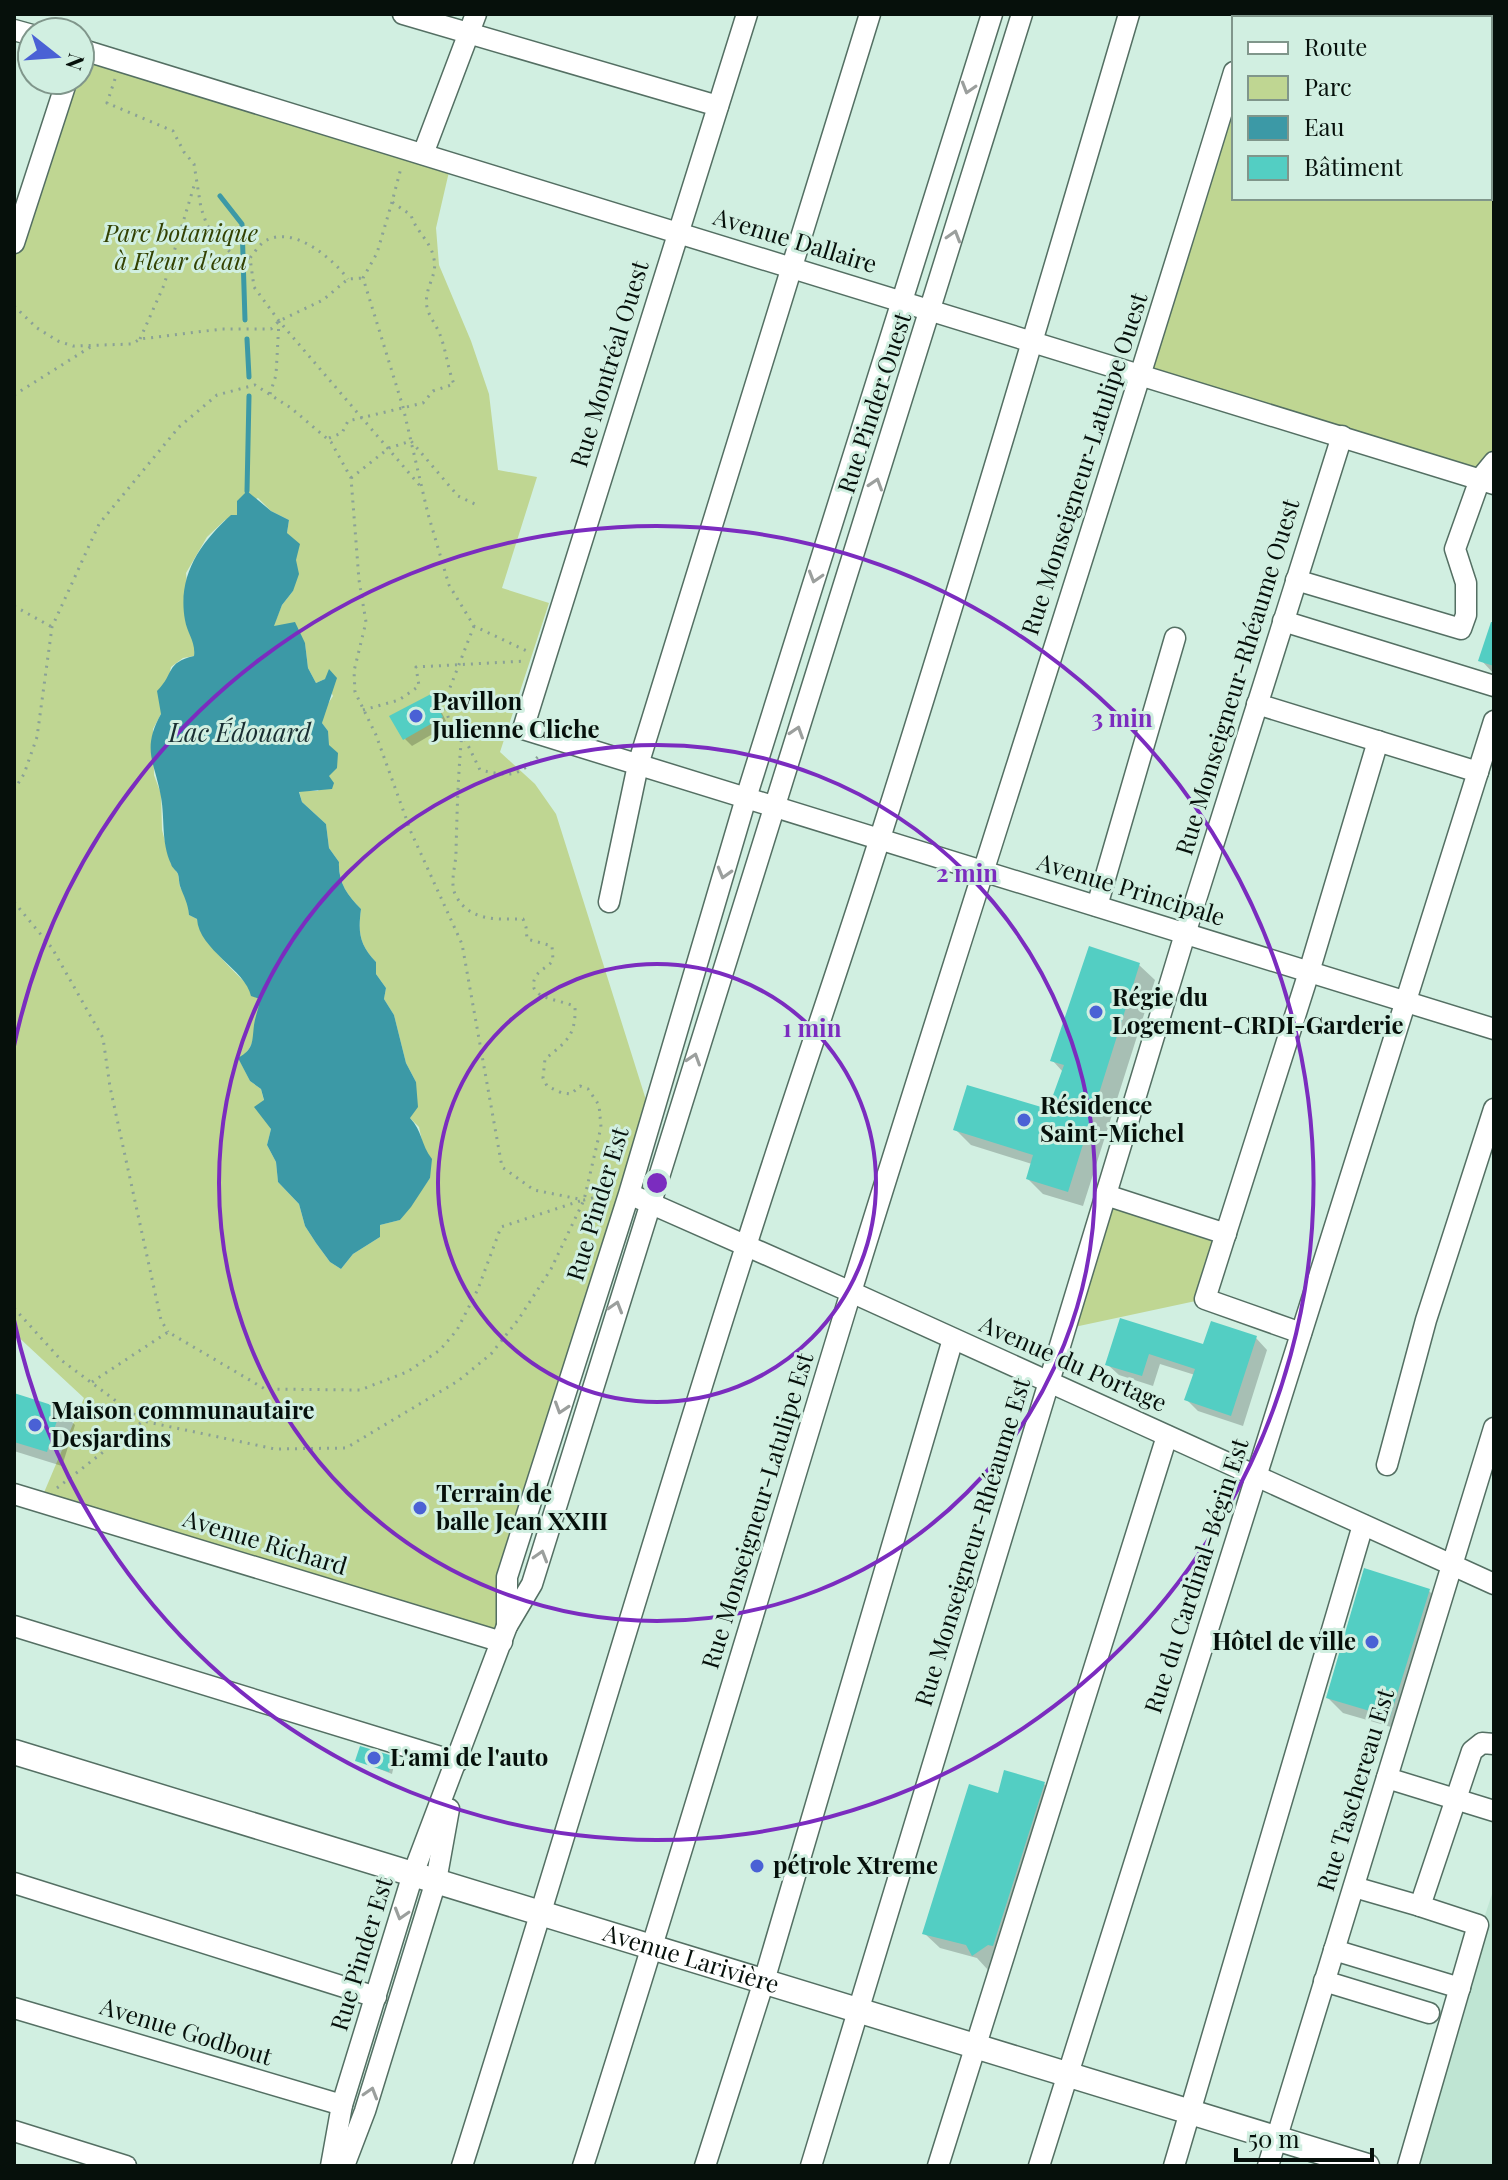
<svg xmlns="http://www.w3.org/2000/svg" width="1508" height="2180" viewBox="0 0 1508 2180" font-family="'Playfair Display',serif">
<rect width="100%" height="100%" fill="#d1efe1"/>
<polygon fill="#bfe5d3" points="1494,1888 1494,2166 1419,2166 1404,2161"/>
<g fill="#bfd692" fill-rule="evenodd">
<polygon points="1260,14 1494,14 1494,475 1151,370 1234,98 1234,198 1490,198 1490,18 1258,18"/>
<path d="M80 49 451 163 436 228 439 265 471 341 489 394 498 470 537 477 502 588 549 603 500 752 535 784 556 814 652 1119 507 1577 502 1642 40 1502 84 1398 14 1333V243L67 80H80ZM258 498 271 511 289 520 287 533 293 591 282 605 273 627 305 643 308 668 316 683 325 679 333 696 324 710 322 723 328 731 329 776 318 791H299L302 802 326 824 329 848 339 862C338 882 347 895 361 909 358 932 359 944 376 962V974L386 988 384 999 394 1015 406 1063 416 1082 410 1118 419 1127 430 1178 400 1220 380 1225V1237L353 1254 341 1269 330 1262 316 1243 305 1226 299 1204 278 1182 276 1162 267 1145 271 1129 261 1089 250 1081 239 1059C259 1045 254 1023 261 999 238 973 209 953 197 919L189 915 188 900 180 887 178 874 171 864 162 830 161 794 154 775 153 729 161 714 171 667 183 658 194 656 196 646 191 636 186 573 207 537 225 520 237 516 238 508Z"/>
<polygon points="1106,1195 1226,1234 1205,1299 1065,1329"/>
</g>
<path fill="#3c99a6" d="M247 491 271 511 289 520 287 533 300 544 296 560 299 574 293 591 282 605 274 626 295 622 305 643 308 668 316 683 325 679 329 669 337 678 322 723 328 731 329 745 338 753 337 768 329 776 334 783 332 789 299 792 302 802 326 824 329 848 339 862C338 882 347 895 361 909 358 932 359 944 376 962V974L386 988 384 999 394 1015 406 1063 416 1082 418 1107 410 1118C422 1130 421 1145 432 1159L430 1178 411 1207 400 1220 380 1225V1237L353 1254 341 1269 330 1262 316 1243 305 1226 299 1204 278 1182 276 1162 267 1145 271 1129 254 1107 264 1100 261 1089 250 1081 238 1058C254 1049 252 1042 254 1025 255 1017 259 1008 260 999L251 996C246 970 199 950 197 919L189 915C188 903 184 897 180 886 179 883 179 877 178 874 176 870 172 868 171 864 161 842 165 819 161 797 155 762 141 750 161 714L157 691C175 673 165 663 194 656 196 642 187 633 185 620 177 576 200 543 231 515H237V501Z"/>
<g fill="#0003">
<polygon points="1494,617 1494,674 1481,660"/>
<polygon points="430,696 437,703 448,725 412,746 405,739"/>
<polygon points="1139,965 1155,980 1083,1206 1043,1194 1028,1179 1032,1164 971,1145 956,1130 1050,1112 1063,1072 1053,1061"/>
<polygon points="1121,1321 1204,1347 1256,1338 1267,1350 1243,1426 1198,1411 1187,1400 1195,1375 1160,1364 1153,1386 1119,1375 1107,1364"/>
<polygon points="14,1395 60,1410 75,1425 62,1466 14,1451"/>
<polygon points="1429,1591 1444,1606 1405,1731 1343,1713 1328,1698"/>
<polygon points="392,1758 395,1761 392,1774 357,1760"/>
<polygon points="1044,1784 1059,1800 1004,1959 988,1970 977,1958 940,1948 924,1933 1000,1796"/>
</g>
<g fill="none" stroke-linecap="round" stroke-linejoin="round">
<g stroke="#3c99a6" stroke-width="5">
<polyline points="220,196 242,224 245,320"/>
<polyline points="247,339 249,377"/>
<polyline points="247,491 249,396"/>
</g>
</g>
<g fill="#53cec3">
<polygon points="1491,622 1494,622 1494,666 1478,661"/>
<polygon points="431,694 443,717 403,740 389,716"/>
<polygon points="1089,946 1140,963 1068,1192 1026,1179 1033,1155 953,1130 967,1085 1048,1109 1064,1065 1050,1061"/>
<polygon points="1120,1318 1203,1344 1211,1321 1257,1336 1231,1416 1184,1400 1195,1369 1149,1354 1142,1376 1105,1365"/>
<polygon points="14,1393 61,1408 47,1452 14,1442"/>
<polygon points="1364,1568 1430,1589 1390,1717 1326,1698"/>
<polygon points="360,1746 393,1756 389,1772 355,1761"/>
<polygon points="1004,1770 1045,1782 993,1946 988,1945 972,1956 966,1945 922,1934 969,1784 998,1793"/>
</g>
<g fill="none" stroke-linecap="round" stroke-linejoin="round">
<g stroke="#546f63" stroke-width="23">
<g id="minor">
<polyline points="403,14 718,106"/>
<polyline points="747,14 523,729 1494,1029"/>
<polyline points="1251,18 1252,14"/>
<polyline points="14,30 32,35"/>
<polyline points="80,49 1494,484"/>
<polyline points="423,154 476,14"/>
<polyline points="14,243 67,80"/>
<polyline points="1296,580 1461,629 1466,615 1466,583 1455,549 1480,479 1494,462"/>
<polyline points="1283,621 1494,686"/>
<polyline points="1257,704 1478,772"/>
<polyline points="609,902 638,765 870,14"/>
<polyline points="1097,906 1175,638"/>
<polyline points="1106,1195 1226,1234"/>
<polyline points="636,1197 851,1292 1494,1584"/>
<polyline points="1301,1333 1205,1299 1309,972 1378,741"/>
<polyline points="1387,1465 1426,1320 1494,1109"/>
<polyline points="14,1494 502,1642"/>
<polyline points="14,1626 457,1762"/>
<polyline points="507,1626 507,1577 629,1194 746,798 992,14"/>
<polyline points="1387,1778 1494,1811"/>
<polyline points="14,1883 376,1997"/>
<polyline points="1354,1887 1420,1906"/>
<polyline points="1334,1950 1460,1988"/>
<polyline points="1324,1981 1429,2013"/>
<polyline points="14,2008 342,2105"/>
<polyline points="14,2131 126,2166"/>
<path d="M331 2166 342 2105 413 1874 507 1626 532 1584C691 1060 862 538 1022 14"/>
<polyline points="344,2166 365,2111 436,1881 449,1809"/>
<path d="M462 2166C559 1860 648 1552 746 1246 789 1110 837 974 880 838 967 564 1048 289 1129 14"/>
<path d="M583 2166C676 1876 762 1583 851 1292 977 885 1110 480 1234 72"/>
<polyline points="705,2166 764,1981 953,1339"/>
<polyline points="811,2166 1185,934 1342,436"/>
<polyline points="938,2166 1167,1436"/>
<polyline points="1039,2166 1494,721"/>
<polyline points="1174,2166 1363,1525"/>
<polyline points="1268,2166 1494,1428"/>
<polyline points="1408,2166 1478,1925 1420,1906 1472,1751 1482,1743 1494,1744"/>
</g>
</g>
<g stroke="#546f63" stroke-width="27">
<g id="major">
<path id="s1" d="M14 1752 1367 2166"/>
</g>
</g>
<g stroke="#8aa196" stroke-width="3" stroke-dasharray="2 6" stroke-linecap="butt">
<polyline points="115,79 107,103 173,131 184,152 194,164 201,208 207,225 234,257 250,258"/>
<polyline points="392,202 377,253 363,278 403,407 428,514 449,585 474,626 529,652"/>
<polyline points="14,306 37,328 58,341 73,346 132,344 140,339 222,329 271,329 279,321 323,300 348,279 363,278"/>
<path d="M279 321 254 287 250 258C255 252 260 243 267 240 295 226 333 259 348 279"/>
<polyline points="140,339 164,285 194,186"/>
<polyline points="270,394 276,375 279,321 421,487"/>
<polyline points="14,395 92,346"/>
<path d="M329 438 342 433 348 421 423 403 433 391 454 384C447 367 446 347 438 330 432 318 424 310 427 295 429 282 437 273 434 259 431 241 416 232 411 215L392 202 401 168"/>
<polyline points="351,478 389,448 411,441 458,496 477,505"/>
<polyline points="14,606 52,627"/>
<path d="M474 626 444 703 452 730 462 733 480 770C512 777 517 777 541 754"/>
<polyline points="363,710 399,700 419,686 416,667 526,661"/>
<polyline points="14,790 24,774 37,737 52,627 99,524 179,427 217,395 255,385 291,408 331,442 351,478 359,580 366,622 354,671 355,692 376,735 411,832 462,944 502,1167 534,1190 584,1200 609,1194"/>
<polyline points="14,902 52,948 103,1038 110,1087 161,1320 168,1332"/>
<polyline points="14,1308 61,1360 143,1421"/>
<polyline points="92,1382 168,1332 265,1389 360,1390 407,1372 440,1350 457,1330 478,1289 501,1227 580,1201"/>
<path d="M57 1488 143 1421 275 1449 346 1448 458 1381 491 1354 518 1320 551 1269 584 1200 601 1127 599 1105 588 1089 580 1086 571 1094 562 1093 547 1086 543 1078 545 1059C566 1042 576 1036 575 1007 563 999 525 1000 535 978 539 969 548 968 553 960L552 946 527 939 526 927 523 919C498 919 470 922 456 896 449 883 456 866 456 852 457 812 458 774 462 733L503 730"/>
</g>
<use href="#minor" stroke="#fff" stroke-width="20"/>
<use href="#major" stroke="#fff" stroke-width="24"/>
</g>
<defs><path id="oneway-chevron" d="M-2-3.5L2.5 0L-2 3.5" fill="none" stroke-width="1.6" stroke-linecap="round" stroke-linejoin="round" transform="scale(2)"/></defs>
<g stroke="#9b9f9d">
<use href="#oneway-chevron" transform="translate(968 88) rotate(107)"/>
<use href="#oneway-chevron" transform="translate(954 236) rotate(-73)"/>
<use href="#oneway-chevron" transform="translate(876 484) rotate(-72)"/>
<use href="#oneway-chevron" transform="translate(815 577) rotate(107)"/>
<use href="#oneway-chevron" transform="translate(797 732) rotate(-72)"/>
<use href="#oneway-chevron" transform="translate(724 873) rotate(106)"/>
<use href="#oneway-chevron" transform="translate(694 1059) rotate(-72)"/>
<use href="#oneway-chevron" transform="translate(616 1307) rotate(-73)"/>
<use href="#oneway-chevron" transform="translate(561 1408) rotate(108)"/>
<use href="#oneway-chevron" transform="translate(541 1556) rotate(-73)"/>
<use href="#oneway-chevron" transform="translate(401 1914) rotate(107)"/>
<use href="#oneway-chevron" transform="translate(371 2093) rotate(-73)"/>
</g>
<g fill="none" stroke="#7b2cbf" stroke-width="4">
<circle cx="657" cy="1183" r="219"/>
<circle cx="657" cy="1183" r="438"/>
<path d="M14 1046A657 657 0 1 1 14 1320"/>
</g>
<g fill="#4a61d5" stroke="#d1efe1" stroke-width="3">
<circle cx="416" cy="716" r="8"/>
<circle cx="1096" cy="1012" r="8"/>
<circle cx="1024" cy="1120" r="8"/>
<circle cx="35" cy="1425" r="8"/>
<circle cx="420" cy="1508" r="8"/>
<circle cx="1372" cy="1642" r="8"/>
<circle cx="374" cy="1758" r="8"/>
<circle cx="757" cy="1866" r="8"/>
</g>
<g text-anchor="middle" stroke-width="6" stroke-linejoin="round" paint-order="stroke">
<g font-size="24" font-style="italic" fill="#324102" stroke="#d1efe1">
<text x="181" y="242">Parc botanique<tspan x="181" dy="28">à Fleur d'eau</tspan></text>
</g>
<g font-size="24" fill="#06100b" stroke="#d1efe1">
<text transform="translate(795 241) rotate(17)" y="8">Avenue Dallaire</text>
<text transform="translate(610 364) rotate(-73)" y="8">Rue Montréal Ouest</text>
<text transform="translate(875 403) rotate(-72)" y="8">Rue Pinder Ouest</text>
<text transform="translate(1085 464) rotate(-72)" y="8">Rue Monseigneur-Latulipe Ouest</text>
<text transform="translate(1238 677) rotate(-73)" y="8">Rue Monseigneur-Rhéaume Ouest</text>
<text transform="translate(1131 890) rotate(17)" y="8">Avenue Principale</text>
<text transform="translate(598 1204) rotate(-73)" y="8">Rue Pinder Est</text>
<text transform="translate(1073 1364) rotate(24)" y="8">Avenue du Portage</text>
<text transform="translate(758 1511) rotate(-73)" y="8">Rue Monseigneur-Latulipe Est</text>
<text transform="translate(973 1542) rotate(-73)" y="8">Rue Monseigneur-Rhéaume Est</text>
<text transform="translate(265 1543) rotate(17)" y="8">Avenue Richard</text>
<text transform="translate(1197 1576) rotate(-72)" y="8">Rue du Cardinal-Bégin Est</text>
<text transform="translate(1356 1790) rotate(-73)" y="8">Rue Taschereau Est</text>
<text transform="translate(362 1954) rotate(-73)" y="8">Rue Pinder Est</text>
<text dy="8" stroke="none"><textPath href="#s1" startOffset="708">Avenue Larivière</textPath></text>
<text transform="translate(186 2032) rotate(17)" y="8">Avenue Godbout</text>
</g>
<g font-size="24" font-weight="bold" fill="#06100b" stroke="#d1efe1" text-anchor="start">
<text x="432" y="710">Pavillon<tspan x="432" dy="28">Julienne Cliche</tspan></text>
<text x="1112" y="1006">Régie du<tspan x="1112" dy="28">Logement-CRDI-Garderie</tspan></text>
<text x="1040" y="1114">Résidence<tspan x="1040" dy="28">Saint-Michel</tspan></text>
<text x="51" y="1419">Maison communautaire<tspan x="51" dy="28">Desjardins</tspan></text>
<text x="436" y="1502">Terrain de<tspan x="436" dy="28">balle Jean XXIII</tspan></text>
<text x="1356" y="1650" text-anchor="end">Hôtel de ville</text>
<text x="390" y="1766">L'ami de l'auto</text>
<text x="773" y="1874">pétrole Xtreme</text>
</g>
<g font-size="26" font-style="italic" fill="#192e32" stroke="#d1efe1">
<text x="240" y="742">Lac Édouard</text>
</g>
</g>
<circle cx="657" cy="1183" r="12" fill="#7b2cbf" stroke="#d1efe1" stroke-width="4"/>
<g font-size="24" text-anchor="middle" font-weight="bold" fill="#7b2cbf" stroke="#d1efe1" stroke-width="6" stroke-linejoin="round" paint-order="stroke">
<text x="1122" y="727">3 min</text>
<text x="967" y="882">2 min</text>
<text x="812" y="1037">1 min</text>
</g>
<rect width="1508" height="2180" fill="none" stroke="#06100b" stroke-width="32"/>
<rect x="1232" y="16" width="260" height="184" fill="#d1efe1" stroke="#80968b" stroke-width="2"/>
<rect x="1248" y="42" width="40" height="12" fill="#ffffff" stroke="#80968b" stroke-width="2"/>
<text x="1304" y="56" font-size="24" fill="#06100b">Route</text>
<rect x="1248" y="76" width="40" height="24" fill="#bfd692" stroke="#80968b" stroke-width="2"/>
<text x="1304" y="96" font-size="24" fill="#06100b">Parc</text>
<rect x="1248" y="116" width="40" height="24" fill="#3c99a6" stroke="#80968b" stroke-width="2"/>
<text x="1304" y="136" font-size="24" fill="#06100b">Eau</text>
<rect x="1248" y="156" width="40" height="24" fill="#53cec3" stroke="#80968b" stroke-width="2"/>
<text x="1304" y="176" font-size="24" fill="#06100b">Bâtiment</text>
<g transform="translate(56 56) rotate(107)"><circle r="38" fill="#d1efe1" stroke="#80968b" stroke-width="2"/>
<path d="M0-6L14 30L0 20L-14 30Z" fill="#4a61d5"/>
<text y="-12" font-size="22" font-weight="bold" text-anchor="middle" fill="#06100b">N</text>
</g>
<path d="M1236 2148v12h136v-12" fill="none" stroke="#06100b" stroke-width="4"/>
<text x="1248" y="2148" font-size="24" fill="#06100b" stroke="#d1efe1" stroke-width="6" paint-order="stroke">50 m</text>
</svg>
